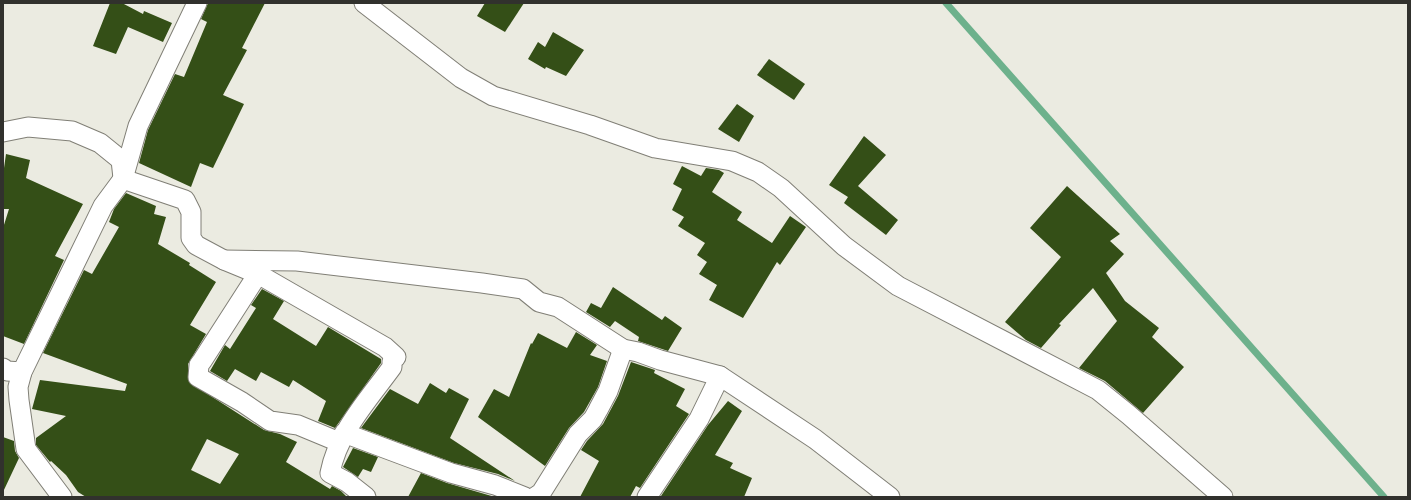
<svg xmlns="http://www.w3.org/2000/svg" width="1411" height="500" viewBox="0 0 1411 500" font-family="'Golos Text',sans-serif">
<rect width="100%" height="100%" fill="#ebebe1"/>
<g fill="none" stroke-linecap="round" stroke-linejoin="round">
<polyline stroke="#6db18c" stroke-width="7" points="946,3 1384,497"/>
</g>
<g fill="#344f17" fill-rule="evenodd">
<polygon points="110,3 122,3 143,14 144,11 172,23 163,42 128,27 116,54 93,46"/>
<polygon points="208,3 265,3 242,48 247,50 223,95 244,104 213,168 200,163 191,187 139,163 148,130 175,74 184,77 207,22 201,19"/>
<polygon points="485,3 524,3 505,32 477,16"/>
<polygon points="553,32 584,50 566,76 546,67 545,69 528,59 538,42 545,47"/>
<polygon points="769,59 805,84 794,100 757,75"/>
<polygon points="737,104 754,116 739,142 718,129"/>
<polygon points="864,136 886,155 858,186 898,220 886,235 844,203 848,197 829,185"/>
<polygon points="6,154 30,160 26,178 83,204 55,256 64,260 24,344 3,336 3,228 9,209 3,209 3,175"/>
<polygon points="682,166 701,176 706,168 719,170 724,173 712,192 742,212 737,220 772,243 790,216 806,227 780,265 777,262 743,318 709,300 717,285 699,274 707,262 697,255 705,243 678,226 684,217 672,210 682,189 673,184"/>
<polygon points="1067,186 1120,234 1110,241 1124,254 1106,273 1125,301 1159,328 1152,337 1184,367 1143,413 1105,381 1079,368 1117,321 1093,288 1059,324 1061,325 1041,348 1026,340 1005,322 1061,257 1030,228"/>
<path d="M126 193 156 206 154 214 166 217 158 244 190 263 189 265 216 282 190 325 206 334 188 364 189 382 264 430 280 434 297 442 286 462 330 489 332 486 341 491 347 497H86L78 492 66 475 51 461 50 462 36 445V438L66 416 32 409 40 380 125 391 127 384 43 353 84 270 92 274 119 227 109 222 114 209ZM207 439 239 454 220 484 191 470Z"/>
<polygon points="613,287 662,320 665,316 682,328 668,351 638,341 639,337 615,321 610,327 586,312 591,303 601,308"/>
<polygon points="262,289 284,301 273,319 316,346 328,327 381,359 381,363 335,428 318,421 326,401 293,380 289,387 261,372 256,381 235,369 227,381 210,371 225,345 230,349 256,308 251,305"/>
<polygon points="576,332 597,345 590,355 607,361 598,387 584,412 569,428 545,466 478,417 494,389 509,397 531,343 532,344 538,333 567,348"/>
<polygon points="631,362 655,370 654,373 685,389 676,406 689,414 640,488 636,486 630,497 580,497 599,461 581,450 587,441 603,424 618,396"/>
<polygon points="430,383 446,393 449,388 469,399 450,438 515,481 498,474 454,463 361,428 390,389 418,404"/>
<polygon points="728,401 742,411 715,455 733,463 730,468 752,478 744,497 661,496 708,425"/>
<polygon points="3,437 14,441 15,451 19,458 3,492"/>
<polygon points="353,448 378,457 371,472 363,469 358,477 343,467"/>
<polygon points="421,473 447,483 495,497 408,497"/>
</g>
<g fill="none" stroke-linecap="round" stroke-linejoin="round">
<g stroke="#807f76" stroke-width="21">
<g id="minor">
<polyline points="364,3 461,78 493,96 590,125 655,148 732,161 758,172 781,188 844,246 898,286 1098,390 1129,415 1223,497"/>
<polyline points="3,132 28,127 72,131 100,143 121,160 123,178"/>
<path d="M123 179 185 200 191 212V238L196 245 224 260 258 274 385 347 396 357 392 361V367C368 400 338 432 330 473L347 482 366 497"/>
<polyline points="224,260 297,261 482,283 523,289 539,302 558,307 623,349 638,352 660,360 720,376 815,439 890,497"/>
<polyline points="258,274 202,361 199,365 198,377 242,402 270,421 298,425 339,442"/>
<polyline points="3,368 7,371 22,372"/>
<polyline points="344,433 451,473 495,485 525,497"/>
<polyline points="62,497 26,449 19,400 18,387 22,372 103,206 123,179 138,126 197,3"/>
<polyline points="535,497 541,493 578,434 593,419 598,410 608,391 623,349"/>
<polyline points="647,497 699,419 720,376"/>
</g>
</g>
<use href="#minor" stroke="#fff" stroke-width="19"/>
</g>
<rect width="1411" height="500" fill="none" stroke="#31312d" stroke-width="8"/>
</svg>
